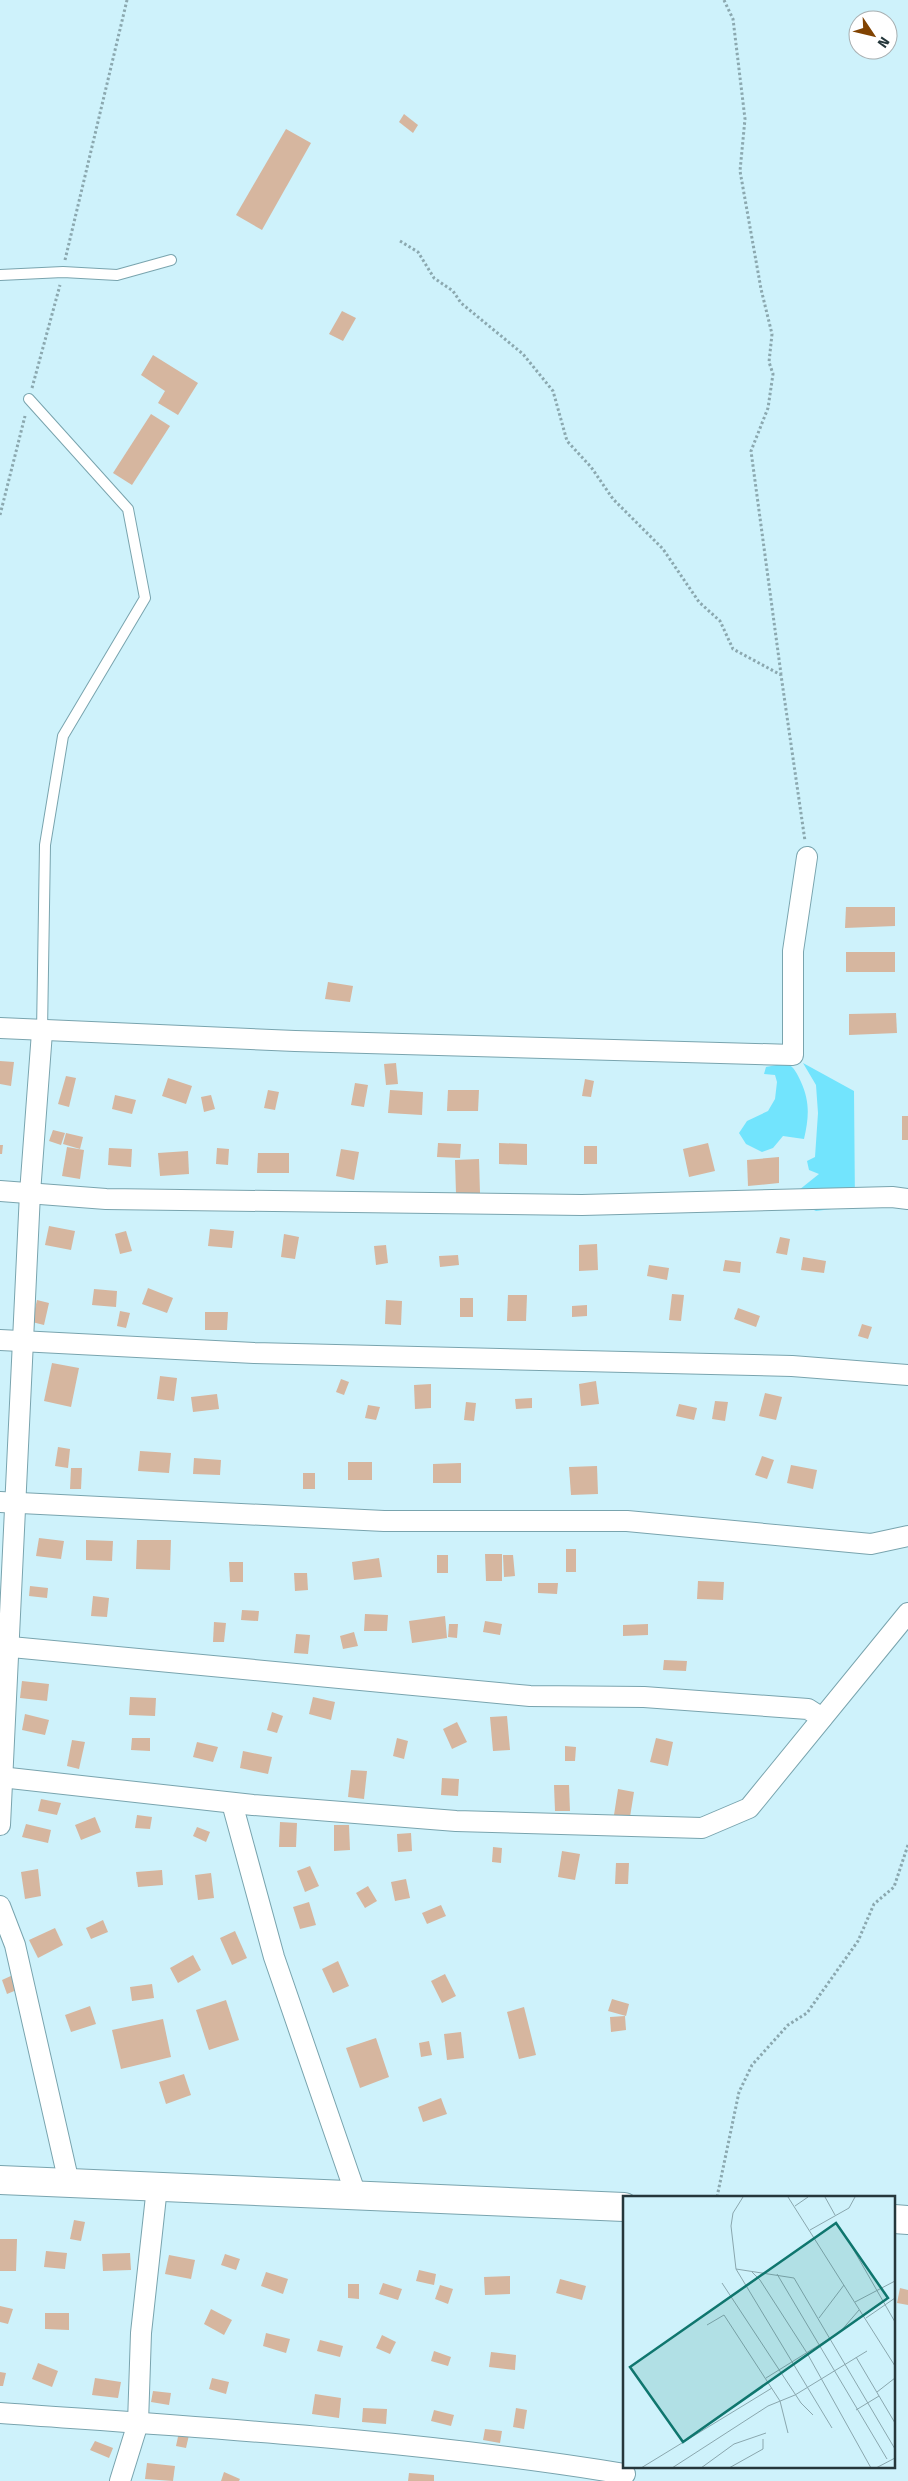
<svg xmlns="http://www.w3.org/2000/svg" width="908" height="2481" viewBox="0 0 908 2481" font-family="'Fira Sans',sans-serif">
<rect width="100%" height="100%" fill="#cef2fb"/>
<g fill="#72e4fd">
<path d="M787 1063C795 1068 797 1074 801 1082 810 1102 809 1117 804 1139L783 1136 773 1148 762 1152 746 1144 739 1133 747 1121 768 1111 775 1099 777 1082 775 1075 764 1074 766 1067Z"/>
<polygon points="803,1063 854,1091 855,1206 816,1211 804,1205 799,1190 819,1174 809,1170 807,1161 815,1157 818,1113 816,1085"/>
</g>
<g fill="#d6b69f">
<polygon points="404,114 418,125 413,133 399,122"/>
<polygon points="286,129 311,143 262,230 236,215"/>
<polygon points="342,311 356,318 343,341 329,334"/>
<polygon points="153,355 198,383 178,415 158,403 165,391 141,375"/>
<polygon points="151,414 170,426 132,485 113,473"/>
<polygon points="846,907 895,907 895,926 845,928"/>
<rect x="846" y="952" width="49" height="20"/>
<polygon points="328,982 353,986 350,1002 325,999"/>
<polygon points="896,1013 897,1033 849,1035 849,1014"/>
<polygon points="0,1061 14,1062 11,1086 0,1084"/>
<polygon points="396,1063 398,1084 386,1085 384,1064"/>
<polygon points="66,1076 76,1078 69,1107 58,1104"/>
<polygon points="168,1078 192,1086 186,1104 162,1096"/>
<polygon points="585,1079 594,1081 591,1097 582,1096"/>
<polygon points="355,1083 368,1085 364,1107 351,1105"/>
<polygon points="268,1090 279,1092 275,1110 264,1108"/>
<polygon points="390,1090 423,1092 422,1115 388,1113"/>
<polygon points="448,1090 479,1090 478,1111 447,1111"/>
<polygon points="115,1095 136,1100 132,1114 112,1109"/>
<polygon points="211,1095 215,1109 204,1112 201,1097"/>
<rect x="902" y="1116" width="6" height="24"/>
<polygon points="53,1130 65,1133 61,1145 49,1141"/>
<polygon points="66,1133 83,1137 80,1149 63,1144"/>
<polygon points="438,1143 461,1144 460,1158 437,1157"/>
<polygon points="499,1143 527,1144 527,1165 499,1164"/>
<polygon points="708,1143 715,1171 689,1177 683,1149"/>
<polygon points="0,1145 3,1145 2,1154 0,1154"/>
<rect x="584" y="1146" width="13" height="18"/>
<polygon points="67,1147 84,1150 80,1179 62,1176"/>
<polygon points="109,1148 132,1149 131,1167 108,1165"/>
<polygon points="217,1148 229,1149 228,1165 216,1164"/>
<polygon points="341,1149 359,1152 354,1180 336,1176"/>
<polygon points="188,1151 189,1174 160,1176 158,1153"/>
<polygon points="258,1153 289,1153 289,1173 257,1173"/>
<polygon points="779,1157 779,1183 748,1186 747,1160"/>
<polygon points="479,1159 480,1193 456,1194 455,1160"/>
<polygon points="49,1226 75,1231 71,1250 45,1245"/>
<polygon points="210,1229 234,1231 232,1248 208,1246"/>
<polygon points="126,1231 132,1251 120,1254 115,1234"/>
<polygon points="284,1234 299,1237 295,1259 281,1257"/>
<polygon points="780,1237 790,1239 787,1255 776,1253"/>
<polygon points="597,1244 598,1270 579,1271 579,1245"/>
<polygon points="386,1245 388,1263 376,1265 374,1246"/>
<polygon points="458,1255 459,1265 440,1267 439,1256"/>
<polygon points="803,1257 826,1261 824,1273 801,1270"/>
<polygon points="725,1260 741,1262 740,1273 723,1271"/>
<polygon points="649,1265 669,1268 667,1280 647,1276"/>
<polygon points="148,1288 173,1298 167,1313 142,1304"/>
<polygon points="94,1289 117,1291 116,1307 92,1305"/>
<polygon points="672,1294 684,1295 681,1321 669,1320"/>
<polygon points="508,1295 527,1295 526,1321 507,1321"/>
<rect x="460" y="1298" width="13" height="19"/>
<polygon points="37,1300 49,1303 44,1325 32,1322"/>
<polygon points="386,1300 402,1301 401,1325 385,1324"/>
<polygon points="587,1305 587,1316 572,1317 572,1306"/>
<polygon points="738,1308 760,1316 756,1327 734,1319"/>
<polygon points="120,1311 130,1313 126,1328 117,1326"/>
<polygon points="205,1312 228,1312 227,1330 205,1330"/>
<polygon points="862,1324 872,1327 868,1339 858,1336"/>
<polygon points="52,1363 79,1368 71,1407 44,1401"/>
<polygon points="160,1376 177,1378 174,1401 157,1399"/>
<polygon points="341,1379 349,1382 344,1395 336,1392"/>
<polygon points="596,1381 599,1404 581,1406 579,1384"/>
<polygon points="431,1384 431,1408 415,1409 414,1385"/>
<polygon points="765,1393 782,1397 776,1420 759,1416"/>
<polygon points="217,1394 219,1409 193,1412 191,1397"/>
<polygon points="532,1398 532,1408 516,1409 515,1399"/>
<polygon points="715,1401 728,1402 725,1421 712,1419"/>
<polygon points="466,1402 476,1403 474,1421 464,1420"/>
<polygon points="679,1404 697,1408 694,1420 676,1416"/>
<polygon points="368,1405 380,1407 376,1420 365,1418"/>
<polygon points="58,1447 70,1449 68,1468 55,1466"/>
<polygon points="140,1451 171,1453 169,1473 138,1471"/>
<polygon points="762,1456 774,1460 767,1479 755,1475"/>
<polygon points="194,1458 221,1460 220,1475 193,1474"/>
<rect x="348" y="1462" width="24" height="18"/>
<polygon points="461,1463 461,1483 433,1483 433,1464"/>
<polygon points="791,1465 817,1470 813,1489 787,1483"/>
<polygon points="597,1466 598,1494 571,1495 569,1467"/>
<polygon points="71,1468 82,1468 81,1489 70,1489"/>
<rect x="303" y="1473" width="12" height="16"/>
<polygon points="39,1538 64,1541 61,1559 36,1556"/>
<polygon points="86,1540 113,1541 112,1561 86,1560"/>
<polygon points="137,1540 171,1540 170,1570 136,1569"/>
<rect x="566" y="1549" width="10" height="23"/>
<polygon points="485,1554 502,1554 502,1581 486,1581"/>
<rect x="437" y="1555" width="11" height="18"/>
<polygon points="503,1555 513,1555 515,1576 504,1577"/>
<polygon points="379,1558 382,1577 354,1580 352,1562"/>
<polygon points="229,1562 243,1562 243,1582 230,1582"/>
<polygon points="294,1573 307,1573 308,1590 295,1591"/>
<polygon points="698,1581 724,1582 723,1600 697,1599"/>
<polygon points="538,1583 558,1583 557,1594 538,1593"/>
<polygon points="30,1586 48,1588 47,1598 29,1596"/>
<polygon points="93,1596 109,1598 107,1617 91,1616"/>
<polygon points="242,1610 259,1611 258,1621 241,1620"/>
<polygon points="365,1614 388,1615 387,1631 364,1631"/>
<polygon points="445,1616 447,1638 412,1643 409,1621"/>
<polygon points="485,1621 502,1624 500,1635 483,1632"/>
<polygon points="214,1622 226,1623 224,1642 213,1642"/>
<polygon points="449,1624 458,1624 457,1638 448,1637"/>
<polygon points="648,1624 648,1635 623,1636 623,1625"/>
<polygon points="354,1632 358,1646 343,1649 340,1636"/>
<polygon points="296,1634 310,1635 308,1654 294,1653"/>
<polygon points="664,1660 687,1661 686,1671 663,1670"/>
<polygon points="22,1681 49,1684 47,1701 20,1698"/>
<polygon points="130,1697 156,1698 155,1716 129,1715"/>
<polygon points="313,1697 335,1702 331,1720 309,1714"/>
<polygon points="272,1712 283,1716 277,1733 267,1730"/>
<polygon points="25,1714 49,1720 45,1735 22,1730"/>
<polygon points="507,1716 510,1750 493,1751 490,1717"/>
<polygon points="457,1722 467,1742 452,1749 443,1729"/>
<polygon points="132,1738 150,1738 150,1751 131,1750"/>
<polygon points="397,1738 408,1741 404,1759 393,1756"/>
<polygon points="656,1738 673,1742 668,1766 650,1762"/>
<polygon points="72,1740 85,1742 79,1769 67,1766"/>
<polygon points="197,1742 218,1747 213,1762 193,1757"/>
<polygon points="565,1746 576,1747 575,1761 565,1761"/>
<polygon points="243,1751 272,1757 268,1774 240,1768"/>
<polygon points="351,1770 367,1771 364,1799 348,1797"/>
<polygon points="442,1778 459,1779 458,1796 441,1795"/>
<polygon points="554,1785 569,1785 570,1811 555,1811"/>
<polygon points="618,1789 634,1792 630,1817 614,1815"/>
<polygon points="41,1799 61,1803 57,1815 38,1811"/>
<polygon points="137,1815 152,1817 150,1829 135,1828"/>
<polygon points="95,1817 101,1832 81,1840 75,1825"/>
<polygon points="280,1822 297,1823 296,1847 279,1847"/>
<polygon points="26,1824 51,1830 48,1843 22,1837"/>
<polygon points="334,1825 349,1825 350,1850 334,1851"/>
<polygon points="197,1827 210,1832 206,1842 193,1836"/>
<polygon points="411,1833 412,1851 398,1852 397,1834"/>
<polygon points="493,1847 502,1848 501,1863 492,1862"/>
<polygon points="562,1851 580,1854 575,1880 558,1877"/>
<polygon points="616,1863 629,1863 628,1884 615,1884"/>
<polygon points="310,1866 319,1886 305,1892 297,1871"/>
<polygon points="38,1869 41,1896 25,1899 21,1872"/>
<polygon points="162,1870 163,1885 138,1887 136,1872"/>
<polygon points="211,1873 214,1898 198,1900 195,1875"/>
<polygon points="406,1879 410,1898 395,1901 391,1882"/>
<polygon points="368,1886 377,1901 365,1908 356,1893"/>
<polygon points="309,1902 316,1925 300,1929 293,1907"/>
<polygon points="441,1905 446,1916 427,1924 422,1913"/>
<polygon points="103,1920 108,1932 91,1939 86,1928"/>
<polygon points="55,1928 63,1945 38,1958 29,1940"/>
<polygon points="235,1931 247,1958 232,1965 220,1938"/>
<polygon points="193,1955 201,1970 178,1983 170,1968"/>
<polygon points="338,1961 349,1986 333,1993 322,1969"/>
<polygon points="445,1974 456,1996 442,2003 431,1981"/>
<polygon points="13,1975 19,1989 7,1994 2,1980"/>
<polygon points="152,1984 154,1998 132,2001 130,1987"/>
<polygon points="612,1999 629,2004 626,2016 608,2011"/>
<polygon points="226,2000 239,2040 209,2050 196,2010"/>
<polygon points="90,2006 96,2024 71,2032 65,2015"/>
<polygon points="524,2007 536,2055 519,2059 507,2012"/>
<polygon points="625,2016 626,2030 611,2032 610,2017"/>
<polygon points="163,2019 171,2057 121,2069 112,2030"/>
<polygon points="461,2032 464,2058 447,2060 444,2034"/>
<polygon points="376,2038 389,2077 360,2088 346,2048"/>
<polygon points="429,2041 432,2055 421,2057 419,2043"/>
<polygon points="184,2074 191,2095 166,2104 159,2082"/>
<polygon points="441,2098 447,2114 423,2122 418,2107"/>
<polygon points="74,2220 85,2222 81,2241 70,2239"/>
<polygon points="0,2239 17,2239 16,2271 0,2271"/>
<polygon points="46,2251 67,2253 65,2269 44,2267"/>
<polygon points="130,2253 131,2270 103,2271 102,2254"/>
<polygon points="225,2254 240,2259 236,2270 221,2265"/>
<polygon points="169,2255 195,2260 191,2279 165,2274"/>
<polygon points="419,2270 436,2274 434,2285 416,2281"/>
<polygon points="266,2272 288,2279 283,2294 261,2286"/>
<polygon points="510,2276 510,2294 485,2295 484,2277"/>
<polygon points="560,2279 586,2286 582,2300 556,2293"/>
<polygon points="383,2283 402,2289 398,2300 379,2294"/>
<polygon points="348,2284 359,2284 359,2299 348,2298"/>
<polygon points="440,2285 453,2289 448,2304 435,2299"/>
<polygon points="900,2288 908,2290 908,2305 897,2303"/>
<polygon points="0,2306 13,2309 8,2324 0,2322"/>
<polygon points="211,2309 232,2320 224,2335 204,2324"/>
<polygon points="45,2313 69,2313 69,2330 45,2329"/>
<polygon points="266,2333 290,2339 286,2353 263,2346"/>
<polygon points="382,2335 396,2342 390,2354 376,2348"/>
<polygon points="320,2340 343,2346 340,2357 317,2351"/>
<polygon points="434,2351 451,2357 448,2366 431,2361"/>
<polygon points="491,2352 516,2355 515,2370 489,2367"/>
<polygon points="38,2363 58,2371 52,2387 32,2379"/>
<polygon points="0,2372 6,2373 3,2386 0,2386"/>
<polygon points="95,2378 121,2382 118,2398 92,2395"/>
<polygon points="212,2378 229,2382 226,2394 209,2389"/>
<polygon points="153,2391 171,2393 169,2405 151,2402"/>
<polygon points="315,2394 341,2398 339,2418 312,2414"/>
<polygon points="363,2408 387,2409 386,2424 362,2422"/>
<polygon points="516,2408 527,2410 524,2429 513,2427"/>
<polygon points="434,2410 454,2415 451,2426 431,2421"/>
<polygon points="485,2429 502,2431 500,2443 483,2440"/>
<polygon points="179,2432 189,2435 186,2448 176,2446"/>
<polygon points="95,2441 113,2448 109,2458 90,2450"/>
<polygon points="147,2463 175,2466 173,2481 145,2479"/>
<polygon points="224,2472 240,2479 239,2481 221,2481"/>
<polygon points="409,2473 434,2475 434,2481 408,2481"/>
</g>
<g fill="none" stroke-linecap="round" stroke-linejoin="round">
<g stroke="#79a4ae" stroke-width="12">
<g id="lane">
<polyline points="0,275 63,272 117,275 171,260"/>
<polyline points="29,399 128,509 145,598 63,736 45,845 42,1032"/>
</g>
</g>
<g stroke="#79a4ae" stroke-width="22">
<g id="street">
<polyline points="0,1028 295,1041 793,1055 793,951 807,857"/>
<polyline points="0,1191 106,1199 582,1205 892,1197 908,1199"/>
<polyline points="0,1340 254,1353 792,1366 908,1375"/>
<polyline points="0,1502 384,1521 627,1521 871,1544 908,1536"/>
<polyline points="0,1646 530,1696 644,1697 808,1709 822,1718"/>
<polyline points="0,1777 253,1805 456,1821 702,1828 749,1808 908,1613"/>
<polyline points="232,1803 274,1957 356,2195"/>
<polyline points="0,1825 30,1193 42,1032"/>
<polyline points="0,1906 15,1945 69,2183"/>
<path d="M0 2413C209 2428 418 2440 625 2474"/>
<polyline points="120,2481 138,2423 141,2333 157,2187"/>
</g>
</g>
<g stroke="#79a4ae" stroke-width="30">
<g id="highway">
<polyline points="0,2180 624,2207"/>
<polyline points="894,2219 908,2220"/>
</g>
</g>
<g stroke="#8ba8af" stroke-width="3" stroke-dasharray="2.5 2.5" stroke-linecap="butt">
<polyline points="724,0 733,19 745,119 740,171 761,289 772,334 769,362 773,374 768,408 751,451 781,674"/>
<polyline points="400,241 418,252 434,278 453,291 461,303 523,354 553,391 567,441 591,467 613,499 663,549 699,602 720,621 733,649 781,675 805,841"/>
<polyline points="65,260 127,0"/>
<polyline points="32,388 60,285"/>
<polyline points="0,515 25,416"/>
<polyline points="717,2197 739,2092 752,2065 788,2025 807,2013 858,1941 874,1904 894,1887 908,1845"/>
</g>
<use href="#lane" stroke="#fff" stroke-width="10"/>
<use href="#street" stroke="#fff" stroke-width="20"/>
<use href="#highway" stroke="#fff" stroke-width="28"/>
</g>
<g transform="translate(623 2196)">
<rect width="272" height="272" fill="#cef2fb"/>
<path fill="none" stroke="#8aa7ae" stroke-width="1" d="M120 1 110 17 108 30 113 73 209 232M165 1 272 170M202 1 212 19M172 10 185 1M187 34 226 12 232 1M229 51 272 126M113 73 171 82 272 253M129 76 137 84 184 157 248 272M154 78 264 263M99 87 178 207 190 219M232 106 272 85M196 122 221 89M243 122 272 102M84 129 101 119 157 205 165 237M233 161 272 227M143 182 217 136 236 114M254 196 272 182M233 214 256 200M18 272 149 192M49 272 145 210 172 199 244 155M78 272 111 248 143 237M106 272 140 253V243M253 272 272 262"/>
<path fill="#0f766e" fill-opacity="0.15" stroke="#0f766e" stroke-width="2.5" d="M213 27 265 102 60 246 7 171Z"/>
<rect width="272" height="272" fill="none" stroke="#25373b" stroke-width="2.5"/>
</g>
<g transform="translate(873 35) rotate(125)"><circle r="24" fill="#ffffff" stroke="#a8afb1"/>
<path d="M0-4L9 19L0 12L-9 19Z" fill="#814302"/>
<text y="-8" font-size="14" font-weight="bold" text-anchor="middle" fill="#25373b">N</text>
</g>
</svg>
